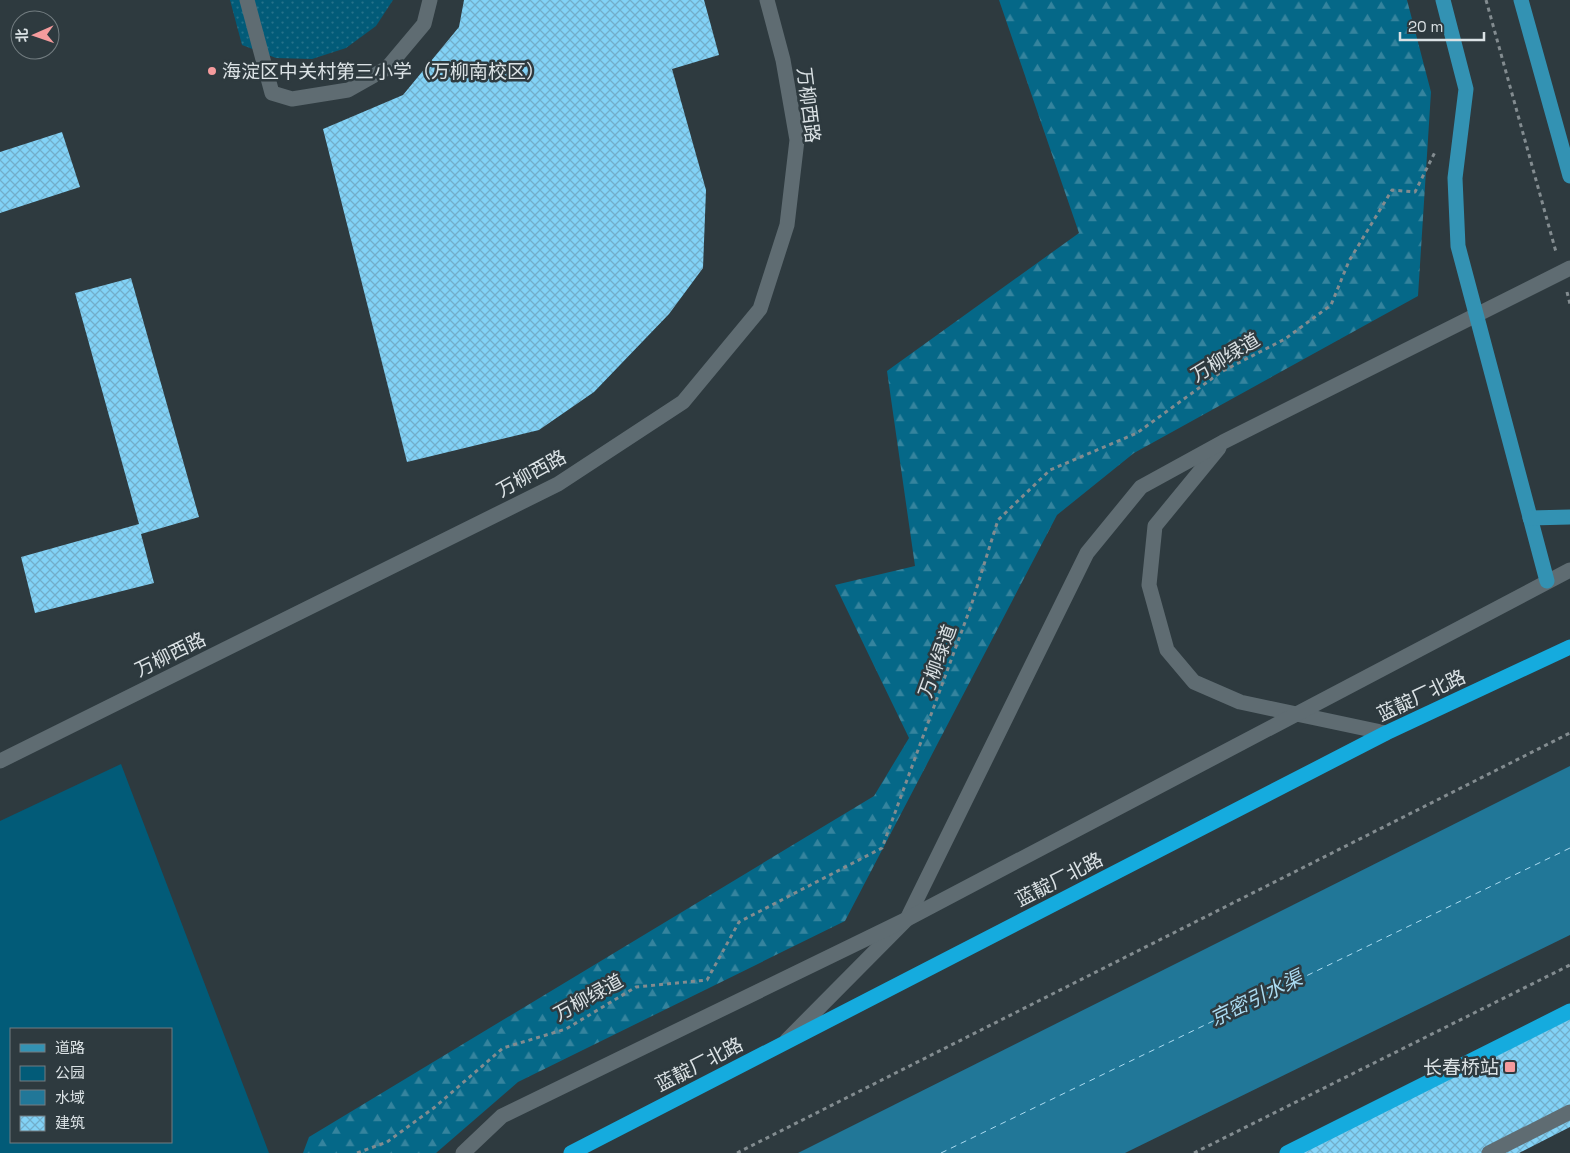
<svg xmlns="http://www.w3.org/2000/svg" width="1570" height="1153" viewBox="0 0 1570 1153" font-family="'Space Grotesk','Noto Sans SC',sans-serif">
<defs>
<pattern id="grass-dots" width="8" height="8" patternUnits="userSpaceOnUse" patternTransform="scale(1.25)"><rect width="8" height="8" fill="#025b78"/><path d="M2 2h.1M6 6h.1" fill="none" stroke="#26728b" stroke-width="1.8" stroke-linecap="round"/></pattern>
<pattern id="forest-firs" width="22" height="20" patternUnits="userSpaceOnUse" patternTransform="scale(1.25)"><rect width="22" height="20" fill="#056888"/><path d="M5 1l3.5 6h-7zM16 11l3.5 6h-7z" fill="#35849e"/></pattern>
<pattern id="building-cross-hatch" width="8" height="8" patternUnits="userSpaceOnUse" patternTransform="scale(1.25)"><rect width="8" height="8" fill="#82d2f6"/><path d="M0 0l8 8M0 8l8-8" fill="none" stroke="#72aeca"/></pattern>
</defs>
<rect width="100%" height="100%" fill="#2e3a3f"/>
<polygon fill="url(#grass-dots)" points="230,0 393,0 376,26 346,48 312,59 276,58 242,45"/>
<polygon fill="url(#forest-firs)" points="999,0 1407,0 1431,92 1418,296 1134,453 1057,515 845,921 518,1082 436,1153 303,1153 309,1137 874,796 909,738 835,585 915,566 887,371 1079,233"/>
<path fill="#025b78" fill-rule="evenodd" d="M121 764 269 1153H0V821ZM171 1029V1142H11V1029Z"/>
<polygon fill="#217798" points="1570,766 1570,935 1125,1153 798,1153"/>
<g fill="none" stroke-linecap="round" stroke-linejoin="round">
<polyline stroke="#abdbf1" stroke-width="1" stroke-dasharray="6 5" stroke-linecap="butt" points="941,1153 1570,848"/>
</g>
<g fill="url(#building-cross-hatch)">
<polygon points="464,0 704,0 719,55 672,69 706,190 703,268 669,314 594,392 539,430 407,462 323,129 403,95 459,27"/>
<polygon points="62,132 80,187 0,213 0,152"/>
<polygon points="131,278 199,517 141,534 154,583 35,613 21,557 139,524 75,293"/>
<polygon points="1570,1006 1570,1127 1519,1153 1281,1153"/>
</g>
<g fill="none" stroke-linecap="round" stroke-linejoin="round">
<g stroke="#838c90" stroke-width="3" stroke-dasharray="4 4" stroke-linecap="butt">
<polyline points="1486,0 1556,252"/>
<polyline points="1567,292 1570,304"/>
<polyline points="357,1153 387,1142 435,1107 503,1048 566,1029 636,987 707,980 739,922 882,848 971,606 998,520 1050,470 1137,433 1221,372 1285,339 1331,305 1349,261 1392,190 1415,192 1435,152"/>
<polyline points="737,1153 1570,733"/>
<polyline points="1194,1153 1570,965"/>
</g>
<g stroke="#5f6c72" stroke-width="15">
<polyline points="247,0 272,93 292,99 348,90 387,68 424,24 430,0"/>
<polyline points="1219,448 1155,526 1149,585 1167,650 1194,682 1240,702 1386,733"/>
<polyline points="0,761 558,484 683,402 760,309 787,225 797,140 783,60 767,0"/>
<polyline points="787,1040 907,919 1087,553 1141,487 1223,442 1570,268"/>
<polyline points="463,1153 502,1116 907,919 1570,570"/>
<polyline points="1489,1153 1570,1112"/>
</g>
<g stroke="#3392b3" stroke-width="15">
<polyline points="1443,0 1466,89 1455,178 1458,246 1547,581"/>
<polyline points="1521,0 1570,176"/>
<polyline points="1530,518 1570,517"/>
</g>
<g stroke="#15abde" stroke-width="15">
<polyline points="571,1153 1386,733 1570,647"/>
<polyline points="1287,1153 1570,1011"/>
</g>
</g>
<g fill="#f59b9d" stroke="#2e3a3f" stroke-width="2">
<circle cx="212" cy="71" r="5"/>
<rect x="1504" y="1061" width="12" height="12" rx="2.5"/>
</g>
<g text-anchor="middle" stroke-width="5" stroke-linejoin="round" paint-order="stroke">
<g font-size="19" fill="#dbe2e5" stroke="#2e3a3f" text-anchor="start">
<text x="222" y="78">海淀区中关村第三小学（万柳南校区）</text>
<text x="1499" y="1074" text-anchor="end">长春桥站</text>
</g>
<g font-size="19" fill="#dbe2e5" stroke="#2e3a3f">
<text transform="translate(809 105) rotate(83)" y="7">万柳西路</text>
<text transform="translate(1225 357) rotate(-31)" y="7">万柳绿道</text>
<text transform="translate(531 473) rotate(-29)" y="7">万柳西路</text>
<text transform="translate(170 654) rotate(-26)" y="7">万柳西路</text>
<text transform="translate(937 661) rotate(-70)" y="7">万柳绿道</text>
<text transform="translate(1421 695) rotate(-25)" y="7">蓝靛厂北路</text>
<text transform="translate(1059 879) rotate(-27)" y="7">蓝靛厂北路</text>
<text transform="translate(588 997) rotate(-29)" y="7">万柳绿道</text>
<text transform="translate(699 1064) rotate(-27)" y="7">蓝靛厂北路</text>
</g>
<g font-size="20" font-style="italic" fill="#abdbf1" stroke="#2e3a3f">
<text transform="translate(1256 998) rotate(-26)" y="7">京密引水渠</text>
</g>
</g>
<rect x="10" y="1028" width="162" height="115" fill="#2e3a3f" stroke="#737d81"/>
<rect x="20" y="1044" width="25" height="8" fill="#3392b3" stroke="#737d81"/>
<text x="55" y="1053" font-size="15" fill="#dbe2e5">道路</text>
<rect x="20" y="1066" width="25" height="15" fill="#025b78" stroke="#737d81"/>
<text x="55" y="1078" font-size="15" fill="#dbe2e5">公园</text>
<rect x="20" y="1090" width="25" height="15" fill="#217798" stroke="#737d81"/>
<text x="55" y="1103" font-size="15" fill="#dbe2e5">水域</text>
<rect x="20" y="1116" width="25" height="15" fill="url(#building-cross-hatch)" stroke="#737d81"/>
<text x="55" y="1128" font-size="15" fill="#dbe2e5">建筑</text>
<g transform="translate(35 35) rotate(268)"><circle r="24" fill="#2e3a3f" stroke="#737d81"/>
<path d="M0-4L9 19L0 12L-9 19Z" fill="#f59b9d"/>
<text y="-8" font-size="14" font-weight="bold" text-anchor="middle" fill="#dbe2e5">北</text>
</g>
<path d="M1400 32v8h84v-8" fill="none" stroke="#dbe2e5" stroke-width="2.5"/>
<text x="1408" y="32" font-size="15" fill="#dbe2e5" stroke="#2e3a3f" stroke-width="4" paint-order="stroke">20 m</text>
</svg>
